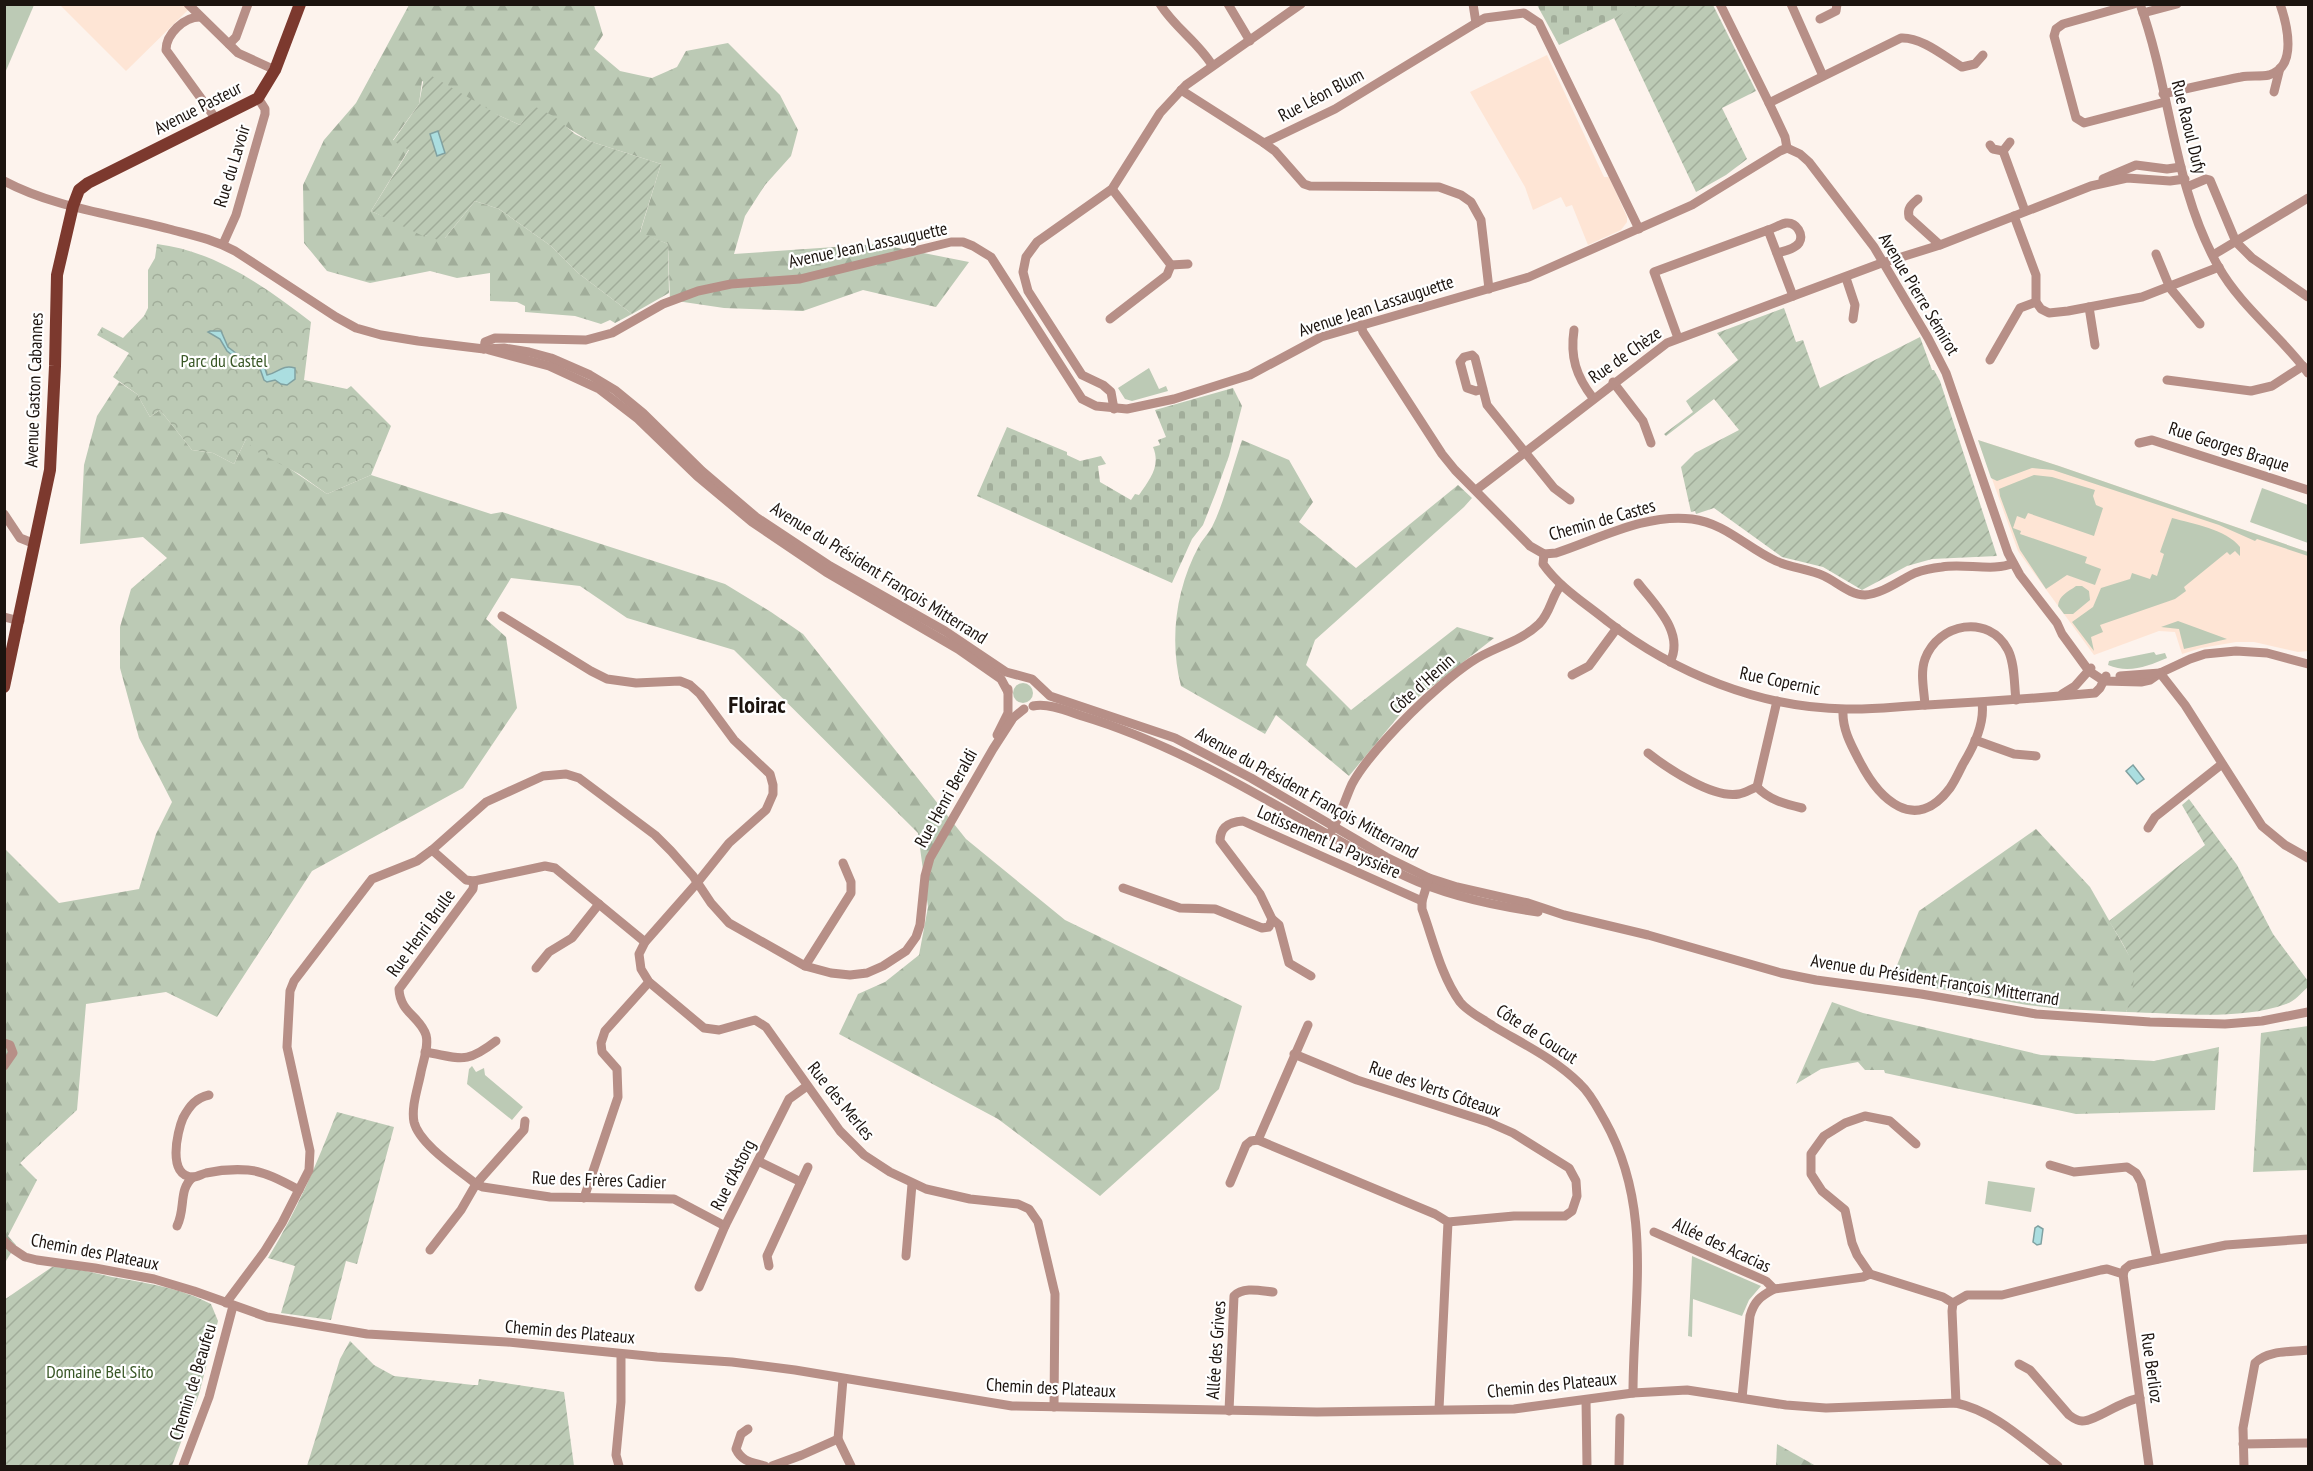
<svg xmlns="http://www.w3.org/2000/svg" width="2313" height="1471" viewBox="0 0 2313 1471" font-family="'PT Sans Narrow',sans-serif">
<defs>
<pattern id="forest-firs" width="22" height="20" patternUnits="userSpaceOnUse" patternTransform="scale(1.5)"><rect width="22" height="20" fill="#bccab5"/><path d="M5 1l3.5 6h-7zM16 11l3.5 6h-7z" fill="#a1ad9a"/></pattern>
<pattern id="cemetery-stones" width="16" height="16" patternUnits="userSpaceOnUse" patternTransform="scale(1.5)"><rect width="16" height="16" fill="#bccab5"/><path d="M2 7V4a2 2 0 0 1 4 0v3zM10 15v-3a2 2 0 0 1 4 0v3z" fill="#a1ad9a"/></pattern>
<pattern id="park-crowns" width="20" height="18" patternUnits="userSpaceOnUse" patternTransform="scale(1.5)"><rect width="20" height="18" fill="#bccab5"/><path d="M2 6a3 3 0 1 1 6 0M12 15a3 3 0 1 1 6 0" fill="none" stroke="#a1ad9a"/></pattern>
<pattern id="garden-furrows" width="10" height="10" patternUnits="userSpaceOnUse" patternTransform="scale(1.5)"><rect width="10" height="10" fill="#bccab5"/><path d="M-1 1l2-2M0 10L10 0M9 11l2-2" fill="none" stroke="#a1ad9a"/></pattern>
</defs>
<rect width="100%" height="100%" fill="#fdf3ed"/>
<g fill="#fee5d5">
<polygon points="183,4 188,10 126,71 60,5"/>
<polygon points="1547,55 1604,177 1609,177 1627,217 1627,222 1621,230 1588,245 1572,205 1566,207 1561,197 1533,210 1525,187 1470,92"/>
<polygon points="1978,440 2059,466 2308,552 2308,651 2298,652 2254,642 2236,642 2201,648 2182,654 2175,632 2159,631 2094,655 2018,551"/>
</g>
<g fill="#bccab5">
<polygon points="5,4 34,5 5,73 4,5"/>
<polygon points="1149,368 1159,389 1166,386 1168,391 1132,401 1125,399 1118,388"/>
<polygon points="1978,440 2059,466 2308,552 2308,556 2257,539 2255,541 2219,525 2053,470 2032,468 1997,481 1991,478"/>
<polygon points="2034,475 2052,477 2095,490 2093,496 2096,505 2103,508 2094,536 2028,513 2025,519 2017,516 2013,528 2021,531 2020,534 2087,557 2085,563 2101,569 2095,585 2067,575 2046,589 2020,550 2000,496 1999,489"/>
<polygon points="2262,488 2308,505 2308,543 2250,522"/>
<path d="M2172 518C2193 524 2226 529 2240 547V556L2235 551 2230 555 2227 552 2184 587 2186 591 2175 599 2100 625 2103 632 2091 637 2094 651 2072 622 2093 607 2101 588 2130 579 2132 573 2150 579 2152 574 2157 576 2164 554 2160 552Z"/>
<path d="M2076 586H2082L2089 591 2090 600 2073 614H2064L2058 606C2059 595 2068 592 2076 586Z"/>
<polygon points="2178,621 2227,639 2184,649 2179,629 2161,627"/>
<path d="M2154 652 2156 655 2165 653 2167 658C2148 666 2129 674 2108 665L2109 661Z"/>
<circle cx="1023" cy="693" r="10"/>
<polygon points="472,1066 476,1072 484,1068 485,1075 523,1107 512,1120 467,1084 469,1069"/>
<polygon points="1988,1181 2035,1188 2031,1212 1985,1204"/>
<polygon points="1692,1256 1761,1286 1749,1300 1742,1316 1693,1299 1692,1337 1688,1336"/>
</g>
<g fill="url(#forest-firs)">
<polygon points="409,5 594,5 603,35 594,49 620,71 652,78 677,67 686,51 728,43 780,95 798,130 791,156 765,185 745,216 734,254 878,244 969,262 936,307 863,290 803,311 724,308 670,300 668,244 640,233 661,164 589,141 534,107 520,125 422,81 419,104 393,140 409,149 371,211 425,235 445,238 475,201 499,209 551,246 578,273 632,314 615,323 610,320 601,324 575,316 525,312 525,306 517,302 490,301 490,273 457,278 430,271 370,283 327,271 304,243 303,185 324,140 356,103"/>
<polygon points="119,382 137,394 150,417 160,410 192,450 213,453 234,464 246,439 327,494 371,475 491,514 502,512 725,584 771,612 803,634 966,839 1065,920 1242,1006 1219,1089 1100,1196 998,1119 839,1034 858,994 885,982 919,955 928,907 918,833 734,650 627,618 580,586 511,578 486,619 506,637 517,708 463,788 312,871 217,1017 166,992 86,1004 77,1110 20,1163 37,1180 8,1236 16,1245 6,1261 5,1287 5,849 59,903 139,889 156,834 172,802 139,738 120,668 120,627 131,589 167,558 143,537 80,544 84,465 97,416"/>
<path d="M1242 440 1289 460 1313 502 1299 522 1356 568 1458 485 1472 498 1464 507 1315 640 1306 665 1351 710 1457 627 1494 638 1407 706 1349 776 1276 715 1265 734 1181 686C1169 640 1176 588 1199 546 1202 540 1208 534 1212 527 1224 503 1233 466 1242 440Z"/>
<polygon points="2036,829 2090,887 2134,964 2134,992 2126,1012 2061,1009 2027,1005 1891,980 1919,911"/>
<polygon points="1832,1002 1863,1013 2041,1055 2154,1061 2219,1047 2215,1110 2076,1114 1885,1073 1884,1070 1865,1070 1858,1062 1821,1069 1796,1084"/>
<polygon points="2308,1026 2308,1170 2253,1172 2261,1033"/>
<polygon points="1777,1444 1816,1466 1776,1466"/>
</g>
<g fill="url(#cemetery-stones)">
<polygon points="1537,5 1641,5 1559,45"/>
<path d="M1233 388 1242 406 1229 456 1216 492 1203 525 1192 539 1172 583 977 496 1007 427 1067 452V455L1080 461 1101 456 1106 464 1098 466 1100 482 1131 500 1135 494 1139 495C1150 479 1161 466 1153 447L1160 445 1158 440 1166 437 1155 410Z"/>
</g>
<path fill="url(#park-crowns)" d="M157 244C215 251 266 287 311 322L304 380 347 389 351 386 391 426 371 475 327 494 299 474 254 450 246 439 234 464 213 453 192 450 160 410 150 417 137 394 113 377 129 353 97 335 102 327 123 338 144 316 148 308V270L155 258Z"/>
<g fill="url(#garden-furrows)">
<polygon points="1641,4 1713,5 1756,91 1722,108 1747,159 1726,175 1696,192 1614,18"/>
<polygon points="425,72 500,116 520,125 534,106 555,117 575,134 589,141 661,164 640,232 668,244 669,293 632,314 578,273 551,246 499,209 475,201 445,238 438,240 425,235 425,237 371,211 409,150 393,141 419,104"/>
<polygon points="1784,308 1796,342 1803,340 1820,388 1920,337 1932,370 1934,370 1940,381 1997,556 1932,559 1907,566 1862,590 1823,567 1782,557 1714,508 1696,514 1695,511 1691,512 1681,467 1695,453 1739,430 1714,399 1666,436 1664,434 1693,412 1686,401 1738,360 1717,333"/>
<path d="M2189 799 2237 865 2273 934 2308 981V987C2301 993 2295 1001 2286 1004 2239 1021 2176 1013 2126 1012 2142 970 2131 957 2109 921L2205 845 2182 805Z"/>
<path d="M337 1112 394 1127 357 1264 346 1261 331 1320 281 1313 295 1266 268 1258C297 1211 317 1163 337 1112Z"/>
<path d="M52 1267C71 1266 93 1273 112 1277 146 1283 181 1288 211 1304L218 1321 199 1394 172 1466H5L4 1300Z"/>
<polygon points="350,1341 374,1365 394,1376 473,1385 478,1385 479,1379 564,1392 574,1466 307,1466 340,1359"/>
</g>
<g fill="#abdee0" stroke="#80a1a1" stroke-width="1.5">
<polygon points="438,131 445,153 437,156 430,134"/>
<path d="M210 331H221L228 347 241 357 255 356 262 359 267 375C278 373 282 364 295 368V379L287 385 281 384 275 380 267 382 264 380 258 363 253 360 237 359 227 351 220 339 208 332Z"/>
<polygon points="2133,765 2144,779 2137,784 2126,771"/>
<polygon points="2038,1226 2043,1229 2041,1244 2037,1245 2033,1242 2035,1228"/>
</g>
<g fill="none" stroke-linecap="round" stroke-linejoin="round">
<g stroke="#b78f87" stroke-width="9">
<polyline points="188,4 238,53 275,70"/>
<path d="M1160 4C1174 27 1198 42 1212 65"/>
<polyline points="1228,4 1250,41"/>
<polyline points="1473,4 1476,23"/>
<polyline points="1720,4 1769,103 1785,137 1787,148"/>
<polyline points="1791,4 1823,76"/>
<polyline points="2134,4 2063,24 2056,29 2054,36 2076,118 2084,123 2165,102"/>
<path d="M2140 4C2171 90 2173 186 2218 266 2241 307 2281 336 2308 373"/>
<polyline points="2143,13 2177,4"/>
<path d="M200 17C184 17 166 34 166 50L216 119"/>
<polyline points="1820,19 1836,11 1837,4"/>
<polyline points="229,44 236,37 248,4"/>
<polyline points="1181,90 1264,143 1335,109 1476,23 1485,18 1524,13 1539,23 1639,229"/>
<polyline points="2274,92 2280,68"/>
<path d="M2163 94C2189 88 2215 82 2241 77 2250 75 2260 77 2269 75 2298 67 2287 24 2280 4"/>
<path d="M1769 103 1901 38C1922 37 1945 57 1962 67L1975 64 1983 55"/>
<polyline points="2010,142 2003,151 2025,211"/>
<polyline points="1264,143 1275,151 1304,184 1310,186 1439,187 1461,195 1471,202 1481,220 1489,289"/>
<polyline points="1990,145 1993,149 2003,151"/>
<polyline points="1787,148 1800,154 1809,162 1874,247 1928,338 1946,373 2008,553 2020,575 2057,623 2062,634 2089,671 2104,681 2141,682 2150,680 2160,673 2190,659 2205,654 2236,651 2267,653 2308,664"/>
<polyline points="2103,179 2136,165 2167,169 2181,167"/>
<path d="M4 181C55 208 113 214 169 229 192 235 213 239 235 251L336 317 356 328 381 335 418 341 484 349 504 348 529 352 551 358 590 375 615 390 643 413 702 471 756 517 830 566 945 631 1006 672 1032 679 1050 696 1175 738 1251 778 1386 857 1429 878 1457 887 1528 903 1564 915 1648 935 1781 973 1816 980 1921 994 2036 1014 2150 1022 2225 1024 2262 1021 2308 1012"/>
<polyline points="2187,187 2206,179 2210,180 2236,242 2252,258 2308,297"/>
<path d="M1918 199C1911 205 1907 208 1909 217L1940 245"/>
<polyline points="2014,216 2036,275 2036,302 2041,309 2049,313 2068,311 2142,297 2219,267"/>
<path d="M1768 230C1774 228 1781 224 1786 223 1797 222 1804 235 1799 243 1795 249 1784 251 1777 253"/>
<polyline points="223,244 236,215 265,114 265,109 258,98"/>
<polyline points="2156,254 2170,288 2200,324"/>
<polyline points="2213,255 2308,198"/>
<polyline points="1171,265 1188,264"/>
<polyline points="1846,278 1855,305 1853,319"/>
<polyline points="2089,307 2095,345"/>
<polyline points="1110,319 1167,275 1171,265 1112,189"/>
<path d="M1361 325 1363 332 1442 454 1455 470 1530 546 1544 554 1556 553C1599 539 1646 513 1692 519 1725 523 1747 548 1776 561 1792 568 1809 569 1824 576 1837 582 1850 595 1865 595 1882 594 1900 580 1915 573 1923 570 1933 568 1942 567 1963 563 1996 572 2013 563"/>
<path d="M1574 330C1570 357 1576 376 1593 398"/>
<polyline points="1678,338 1654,272 1768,230 1793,296"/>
<polyline points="484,349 485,342 495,338 586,340 612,333 663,304 698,291 731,284 800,279 951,242 963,242 973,246 991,257 1082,399 1096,406 1127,409 1174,399 1250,375 1321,337 1529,277 1692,205 1780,151 1787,148"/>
<polyline points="489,350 549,366 599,389 638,419 697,476 752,522 826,572 958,649 1001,679 1008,692"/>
<polyline points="1990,360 2020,308 2036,302"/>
<polyline points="2167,380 2251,391 2272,386 2303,366"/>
<polyline points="1613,382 1643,421 1651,443"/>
<polyline points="1483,389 1476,391 1467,388 1460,362 1464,357 1472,355 1475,358 1487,405 1554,488 1570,500"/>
<polyline points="1114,409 1111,392 1103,385 1082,375 1028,291 1023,272 1026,257 1037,242 1112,189 1160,113 1186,85 1301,4"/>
<polyline points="2139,443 2152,440 2308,490"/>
<polyline points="1476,490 1667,343 1879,264 1940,245 2091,186 2127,178 2170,181 2185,179"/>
<polyline points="4,514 20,538 35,544"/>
<path d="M1544 554 1543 564C1560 588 1585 603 1607 621 1674 673 1760 708 1846 709 1873 710 1900 706 1927 705 1983 702 2039 698 2095 693L2100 688 2106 676"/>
<path d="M1638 583C1655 605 1685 633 1670 662"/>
<polyline points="502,616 591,671 607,679 636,683 680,681 690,685 700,694 734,740 770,774 773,785 773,794 766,810 729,843 697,883 645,942 639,954 641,969 649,982 704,1028 719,1030 755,1020 766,1027 840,1131 864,1155 890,1172 926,1189 970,1199 1018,1204 1029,1209 1038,1222 1055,1294 1054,1407"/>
<polyline points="4,617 20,621"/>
<polyline points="2160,673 2185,705 2262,826 2285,845 2308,858"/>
<polyline points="1572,675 1589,666 1617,628"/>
<polyline points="2120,676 2160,673"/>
<polyline points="2062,694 2075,686 2091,668"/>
<path d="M1777 701 1757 787C1769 800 1785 804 1802 808"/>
<path d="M1925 705C1924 690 1920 673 1925 659 1938 623 1989 613 2008 650 2015 664 2014 684 2016 700"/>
<path d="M1033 706C1049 703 1067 711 1082 716 1169 742 1248 789 1327 834 1353 848 1379 864 1407 877 1445 895 1496 906 1538 912"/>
<path d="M1843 710C1842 729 1851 745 1860 762 1879 799 1915 835 1950 788 1955 781 1959 772 1963 764 1974 746 1985 724 1982 703"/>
<polyline points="997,735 1008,713 1008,689"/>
<polyline points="1975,740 2014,754 2036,756"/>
<path d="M1648 753C1667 768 1713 799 1739 794 1745 793 1751 789 1757 787"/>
<polyline points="2148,828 2155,817 2222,764"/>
<path d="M1332 830C1341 815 1345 799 1352 784 1365 760 1392 732 1411 713 1427 697 1453 674 1471 662 1493 647 1519 643 1539 624 1551 612 1551 597 1561 585"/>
<polyline points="432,850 466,880 474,881 545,866 555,868 645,942"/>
<path d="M1429 878 1422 901V909C1433 939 1441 976 1460 1002 1468 1012 1483 1019 1493 1026 1523 1044 1555 1059 1580 1084 1591 1094 1598 1109 1605 1121 1654 1209 1633 1299 1633 1393"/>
<path d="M474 881 473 889 399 989C400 1013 420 1016 426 1035 429 1046 423 1062 421 1072 418 1088 411 1107 414 1122 419 1144 459 1170 476 1184L483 1187 550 1197 674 1199 725 1226"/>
<polyline points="1123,888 1180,908 1215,909 1262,928 1269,927 1272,919"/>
<polyline points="805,966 851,893 851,882 843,863"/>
<polyline points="536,968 549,952 572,938 599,904"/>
<path d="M1311 976 1289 963 1279 925 1272 919 1260 894 1220 841C1220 827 1229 822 1243 821L1422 901"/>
<polyline points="4,1043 10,1045 13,1053 4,1066"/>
<path d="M425 1052C461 1058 465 1065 496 1041"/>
<polyline points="1294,1054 1357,1080 1488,1122 1513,1133 1569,1168 1576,1181 1577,1196 1572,1211 1565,1216 1514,1216 1448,1222"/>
<path d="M209 1095C196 1098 190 1105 183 1118 177 1132 167 1177 193 1177 197 1177 202 1174 206 1173 220 1170 234 1169 248 1170 264 1171 284 1182 299 1190"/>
<polyline points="1258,1140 1435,1214 1448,1222 1439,1409"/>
<polyline points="758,1161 801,1182"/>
<polyline points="2050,1165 2074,1172 2127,1167 2136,1173 2141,1182 2157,1259"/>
<polyline points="1230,1183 1246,1145 1251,1141 1258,1140 1308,1025"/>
<polyline points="584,1198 618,1097 617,1069 602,1052 601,1043 605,1031 649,982"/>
<path d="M177 1226C186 1208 178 1190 193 1177"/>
<polyline points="1654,1232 1766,1281 1774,1289"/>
<path d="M4 1241 13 1249 25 1257 37 1260 95 1268 154 1279 194 1291 267 1317 367 1334 507 1342 657 1357 732 1362 795 1370 1012 1406 1317 1412 1514 1409 1633 1393 1687 1390 1786 1405 1826 1408 1956 1403C1995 1411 2027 1443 2058 1466"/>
<polyline points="430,1250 461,1210 476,1184 524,1130 525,1121"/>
<polyline points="906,1256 912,1184"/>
<polyline points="769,1266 767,1256 808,1167"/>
<polyline points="1870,1274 1857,1255 1852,1243 1845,1210 1822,1191 1811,1174 1811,1154 1824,1136 1845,1123 1865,1116 1890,1121 1916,1144"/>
<polyline points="2123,1274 2149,1466"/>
<polyline points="2123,1274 2125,1269 2130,1265 2226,1245 2308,1239"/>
<polyline points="699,1287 725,1226 789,1099 807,1086"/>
<polyline points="226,1303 264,1252 282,1223 309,1170 310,1151 287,1047 290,991 294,981 372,879 417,861 432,850 486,802 543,776 566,774 579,778 655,835 671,851 693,876 711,903 729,923 805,966 831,973 850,975 867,973 883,966 906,951 916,937 920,925 925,876 930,858 993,749 1013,718 1024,709"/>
<path d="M2019 1364 2030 1370 2069 1415C2073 1418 2077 1421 2082 1421 2096 1421 2120 1401 2140 1398"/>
<polyline points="843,1379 838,1439 851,1466"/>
<path d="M1742 1398 1750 1316C1754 1301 1761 1296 1774 1289L1863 1277 1870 1274 1943 1297 1953 1303"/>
<polyline points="1586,1400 1587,1466"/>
<polyline points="1956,1403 1952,1311 1953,1303 1967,1295 2002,1295 2101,1270 2107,1269 2123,1274"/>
<path d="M1229 1411 1234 1296C1243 1286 1262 1291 1273 1292"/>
<path d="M748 1429 741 1434 736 1449C742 1462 752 1462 765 1466"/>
<polyline points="2243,1444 2308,1443"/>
<polyline points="183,1466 209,1397 233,1306"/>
<polyline points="619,1466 616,1455 621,1402 621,1354"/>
<polyline points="772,1466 802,1455 838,1439"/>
<polyline points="1619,1466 1620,1418"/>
<path d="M2244 1466 2243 1428 2255 1363C2267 1350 2292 1352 2308 1350"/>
</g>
<polyline stroke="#7c392e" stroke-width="12" points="4,687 50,470 55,366 57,275 73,206 79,190 88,183 258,98 275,70 300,4"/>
</g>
<g text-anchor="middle" stroke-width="4.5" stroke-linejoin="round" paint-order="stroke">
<g font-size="18" fill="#1c140f" stroke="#fff">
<text transform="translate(1321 95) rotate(-28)" y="6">Rue Léon Blum</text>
<text transform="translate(198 108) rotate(-27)" y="6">Avenue Pasteur</text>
<text transform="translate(2189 127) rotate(76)" y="6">Rue Raoul Dufy</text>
<text transform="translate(232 166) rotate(-73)" y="6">Rue du Lavoir</text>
<text transform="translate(868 245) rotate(-12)" y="6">Avenue Jean Lassauguette</text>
<text transform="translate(1919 294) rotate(59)" y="6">Avenue Pierre Sémirot</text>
<text transform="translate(1376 306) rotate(-18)" y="6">Avenue Jean Lassauguette</text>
<text transform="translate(1625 355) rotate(-35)" y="6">Rue de Chèze</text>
<text transform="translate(34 390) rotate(-88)" y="6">Avenue Gaston Cabannes</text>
<text transform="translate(2229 447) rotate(18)" y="6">Rue Georges Braque</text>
<text transform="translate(1602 520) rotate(-16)" y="6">Chemin de Castes</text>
<text transform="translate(879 573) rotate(32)" y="6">Avenue du Président François Mitterrand</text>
<text transform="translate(1780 681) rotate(12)" y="6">Rue Copernic</text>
<text transform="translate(1422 684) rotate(-42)" y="6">Côte d'Henin</text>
<text transform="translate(1307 793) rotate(29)" y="6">Avenue du Président François Mitterrand</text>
<text transform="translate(946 798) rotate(-61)" y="6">Rue Henri Beraldi</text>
<text transform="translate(1329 842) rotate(24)" y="6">Lotissement La Payssière</text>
<text transform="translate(421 933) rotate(-54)" y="6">Rue Henri Brulle</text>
<text transform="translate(1935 980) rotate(9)" y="6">Avenue du Président François Mitterrand</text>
<text transform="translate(1537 1034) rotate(33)" y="6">Côte de Coucut</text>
<text transform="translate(1435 1089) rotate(19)" y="6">Rue des Verts Côteaux</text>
<text transform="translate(841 1101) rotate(51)" y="6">Rue des Merles</text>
<text transform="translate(733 1175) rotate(-63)" y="6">Rue d'Astorg</text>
<text transform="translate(599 1180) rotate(2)" y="6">Rue des Frères Cadier</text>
<text transform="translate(1722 1245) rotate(25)" y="6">Allée des Acacias</text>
<text transform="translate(95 1252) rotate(11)" y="6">Chemin des Plateaux</text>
<text transform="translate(570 1332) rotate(5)" y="6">Chemin des Plateaux</text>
<text transform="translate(1216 1350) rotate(-86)" y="6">Allée des Grives</text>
<text transform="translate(2152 1368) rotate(82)" y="6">Rue Berlioz</text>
<text transform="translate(193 1382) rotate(-73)" y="6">Chemin de Beaufeu</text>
<text transform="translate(1552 1385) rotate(-6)" y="6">Chemin des Plateaux</text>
<text transform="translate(1051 1388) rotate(3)" y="6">Chemin des Plateaux</text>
</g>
<g font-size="18" fill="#395726" stroke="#fff">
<text x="224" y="367">Parc du Castel</text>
<text x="100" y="1378">Domaine Bel Sito</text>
</g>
<g font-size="24" font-weight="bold" fill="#1c140f" stroke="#fff">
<text x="757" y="713">Floirac</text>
</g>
</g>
<rect width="2313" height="1471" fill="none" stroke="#1c140f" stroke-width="12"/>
</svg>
